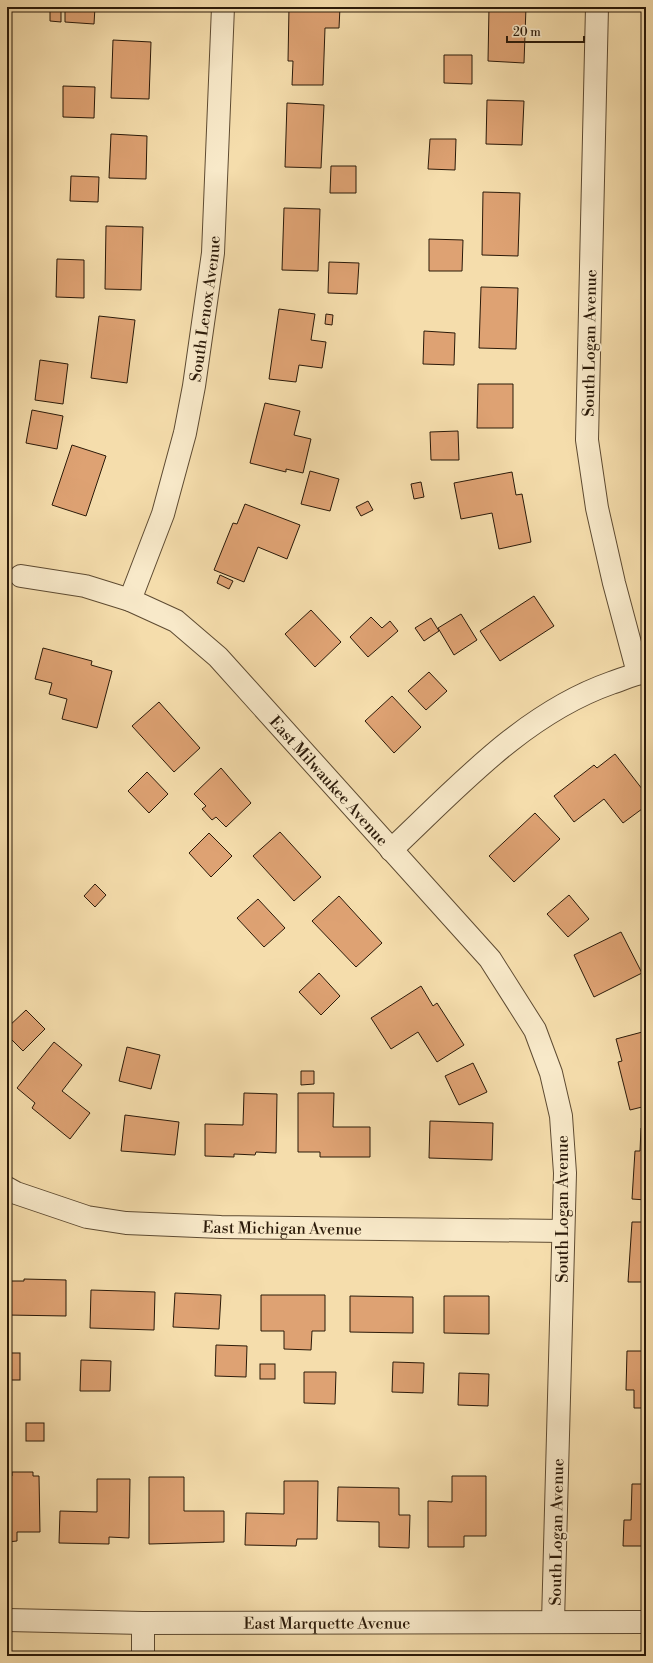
<svg xmlns="http://www.w3.org/2000/svg" width="653" height="1663" viewBox="0 0 653 1663" font-family="'Libre Bodoni',serif">
<rect width="100%" height="100%" fill="#f5ddac"/>
<filter id="stains"><feTurbulence type="fractalNoise" baseFrequency=".005" numOctaves="4"/><feColorMatrix values="0 0 0 0 .2 0 0 0 0 .09 0 0 0 0 .02 0 0 0 .5 -.17"/></filter>
<radialGradient id="worn" r=".72"><stop offset=".6" stop-color="#630" stop-opacity="0"/><stop offset="1" stop-color="#630" stop-opacity=".3"/></radialGradient>
<g fill="#dea273" stroke="#2b1a09">
<polygon points="65,7 95,7 94,24 65,22"/>
<polygon points="289,7 340,7 339,28 325,28 323,85 292,85 293,61 288,61"/>
<polygon points="489,7 526,7 524,63 488,61"/>
<polygon points="50,10 61,10 61,22 50,21"/>
<polygon points="113,40 151,42 149,99 111,98"/>
<polygon points="444,55 472,55 472,84 444,83"/>
<polygon points="63,86 95,87 94,118 63,117"/>
<polygon points="487,100 524,101 522,145 486,144"/>
<polygon points="287,103 324,105 321,168 285,167"/>
<polygon points="111,134 147,136 146,179 109,178"/>
<polygon points="430,139 456,139 455,170 428,169"/>
<polygon points="331,166 356,166 356,193 330,193"/>
<polygon points="71,176 99,177 98,202 70,201"/>
<polygon points="483,192 520,193 518,256 482,255"/>
<polygon points="284,208 320,209 318,271 282,270"/>
<polygon points="106,226 143,227 141,290 105,289"/>
<polygon points="429,239 463,240 462,271 429,271"/>
<polygon points="57,259 84,260 84,298 56,297"/>
<polygon points="329,262 359,263 357,294 328,293"/>
<polygon points="481,287 518,288 516,349 479,348"/>
<polygon points="279,309 315,314 311,340 326,342 322,368 299,365 296,382 269,379"/>
<polygon points="326,314 333,315 332,325 325,324"/>
<polygon points="99,316 135,320 127,383 91,378"/>
<polygon points="424,331 455,333 454,365 423,364"/>
<polygon points="40,360 68,364 63,404 35,400"/>
<polygon points="478,384 513,384 513,428 477,428"/>
<polygon points="265,403 300,411 294,435 311,439 303,473 286,469 286,472 250,463"/>
<polygon points="32,410 63,416 57,449 26,443"/>
<polygon points="458,431 459,460 431,460 430,432"/>
<polygon points="72,445 106,456 86,516 52,505"/>
<polygon points="310,471 339,479 330,511 301,504"/>
<polygon points="512,472 516,495 522,494 531,542 499,549 492,513 461,519 454,483"/>
<polygon points="421,482 424,497 414,499 411,484"/>
<polygon points="368,501 373,510 361,516 356,507"/>
<polygon points="245,504 300,525 287,559 258,547 244,582 214,570 233,523 237,524"/>
<polygon points="220,575 233,581 229,589 217,583"/>
<polygon points="534,596 554,626 500,661 480,631"/>
<polygon points="311,610 341,642 315,667 285,634"/>
<polygon points="461,614 477,640 454,655 438,628"/>
<polygon points="371,617 382,628 390,621 398,631 368,657 350,637"/>
<polygon points="431,618 439,631 424,641 415,628"/>
<polygon points="43,648 92,661 91,665 112,671 97,728 62,719 67,699 49,694 52,683 35,679"/>
<polygon points="429,672 447,691 426,710 408,691"/>
<polygon points="392,696 421,727 394,753 365,721"/>
<polygon points="159,702 200,748 174,772 132,726"/>
<polygon points="615,754 646,794 646,806 623,823 604,799 574,822 554,796 594,765 597,768"/>
<polygon points="221,768 251,803 226,827 216,817 212,820 202,809 206,806 194,794"/>
<polygon points="147,772 168,794 149,813 128,791"/>
<polygon points="535,813 560,839 514,882 489,856"/>
<polygon points="280,832 321,877 294,901 253,856"/>
<polygon points="209,833 232,856 211,877 189,853"/>
<polygon points="95,884 106,895 95,907 84,896"/>
<polygon points="569,895 589,919 568,937 547,914"/>
<polygon points="339,896 382,943 356,967 312,921"/>
<polygon points="258,899 285,928 264,947 237,918"/>
<polygon points="621,932 642,973 594,997 574,955"/>
<polygon points="319,973 340,996 321,1015 299,992"/>
<polygon points="421,986 433,1006 437,1003 464,1045 437,1062 418,1032 391,1049 371,1018"/>
<polygon points="26,1010 45,1029 23,1051 7,1035 7,1028"/>
<polygon points="646,1031 646,1106 630,1110 618,1062 622,1061 616,1039"/>
<polygon points="54,1042 82,1065 62,1091 90,1113 70,1139 32,1108 35,1103 17,1088"/>
<polygon points="127,1047 160,1055 151,1089 119,1081"/>
<polygon points="473,1063 487,1092 459,1105 445,1076"/>
<polygon points="301,1071 314,1071 314,1084 301,1085"/>
<polygon points="244,1093 277,1094 276,1153 256,1152 255,1155 234,1154 234,1157 205,1156 205,1124 243,1125"/>
<polygon points="298,1093 334,1093 333,1127 370,1127 370,1157 320,1157 320,1152 298,1152"/>
<polygon points="125,1115 179,1122 175,1155 121,1151"/>
<polygon points="430,1121 493,1123 492,1160 429,1158"/>
<polygon points="641,1128 646,1128 646,1200 632,1199 635,1151 640,1151"/>
<polygon points="632,1222 646,1222 646,1282 628,1282"/>
<polygon points="24,1279 66,1280 66,1316 7,1315 7,1281 24,1281"/>
<polygon points="91,1290 155,1292 154,1330 90,1328"/>
<polygon points="175,1293 221,1295 219,1329 173,1327"/>
<polygon points="261,1295 325,1295 325,1331 312,1331 311,1350 284,1349 284,1331 261,1331"/>
<polygon points="350,1296 413,1297 413,1333 350,1332"/>
<polygon points="444,1296 489,1296 489,1334 444,1333"/>
<polygon points="216,1345 247,1346 246,1377 215,1376"/>
<polygon points="627,1351 646,1351 646,1408 634,1408 634,1390 626,1390"/>
<rect x="7" y="1353" width="13" height="27"/>
<polygon points="81,1360 111,1361 110,1391 80,1391"/>
<polygon points="393,1362 424,1363 423,1393 392,1392"/>
<rect x="260" y="1364" width="15" height="15"/>
<polygon points="304,1372 336,1372 335,1404 304,1403"/>
<polygon points="459,1373 489,1374 488,1406 458,1405"/>
<rect x="26" y="1423" width="18" height="18"/>
<polygon points="12,1472 33,1472 33,1476 39,1476 40,1532 17,1532 17,1541 7,1542 7,1476 12,1476"/>
<polygon points="452,1476 486,1476 486,1536 464,1536 464,1547 428,1547 428,1501 452,1502"/>
<polygon points="149,1477 184,1477 184,1511 224,1511 224,1542 149,1544"/>
<polygon points="97,1479 130,1479 129,1538 109,1537 109,1544 59,1543 60,1511 97,1512"/>
<polygon points="284,1481 318,1481 317,1539 297,1539 296,1546 245,1545 246,1513 284,1514"/>
<polygon points="632,1484 646,1484 646,1546 623,1546 624,1520 631,1520"/>
<polygon points="338,1487 399,1488 399,1515 410,1515 409,1548 379,1547 379,1522 337,1521"/>
</g>
<g fill="none" stroke-linecap="round" stroke-linejoin="round">
<g stroke="#5e4b32" stroke-width="24">
<g id="street">
<polyline points="597,7 587,440 597,508 614,583 638,673"/>
<path id="s1" d="M21 576 85 586 130 600 176 621 218 657 490 959 535 1030 551 1073 561 1116 565 1173 553 1622"/>
<path id="s2" d="M130 600 163 514 185 433 194 386 213 253 223 7"/>
<path d="M391 850C458 787 523 714 611 683 623 679 634 674 646 672"/>
<path id="s3" d="M7 1188 16 1193 87 1217 126 1223 221 1227 563 1231"/>
<path id="s4" d="M7 1620 143 1623 646 1622"/>
<polyline points="143,1656 143,1623"/>
</g>
</g>
<use href="#street" stroke="#f8e9c9" stroke-width="22"/>
</g>
<g text-anchor="middle" stroke-width="4" stroke-linejoin="round" paint-order="stroke">
<g font-size="16" fill="#2b1a09" stroke="#f8e9c9">
<text dy="6" stroke="none"><textPath href="#s2" startOffset="302">South Lenox Avenue</textPath></text>
<text transform="translate(589 343) rotate(-89)" y="6">South Logan Avenue</text>
<text dy="6" stroke="none"><textPath href="#s1" startOffset="384">East Milwaukee Avenue</textPath></text>
<text transform="translate(562 1209) rotate(-90)" y="6">South Logan Avenue</text>
<text dy="6" stroke="none"><textPath href="#s3" startOffset="281">East Michigan Avenue</textPath></text>
<text transform="translate(556 1532) rotate(-89)" y="6">South Logan Avenue</text>
<text dy="6" stroke="none"><textPath href="#s4" startOffset="320">East Marquette Avenue</textPath></text>
</g>
</g>
<rect width="653" height="1663" fill="none" stroke="#f5ddac" stroke-width="24"/>
<rect x="8" y="8" width="637" height="1647" fill="none" stroke="#2b1a09" stroke-width="2"/>
<rect x="12" y="12" width="629" height="1639" fill="none" stroke="#2b1a09"/>
<path d="M507 36v6h77v-6" fill="none" stroke="#2b1a09" stroke-width="2"/>
<text x="513" y="36" font-size="12" fill="#2b1a09" stroke="#f8e9c9" stroke-width="3" paint-order="stroke">20 m</text>
<rect width="100%" height="100%" filter="url(#stains)"/>
<rect width="100%" height="100%" fill="url(#worn)"/>
</svg>
